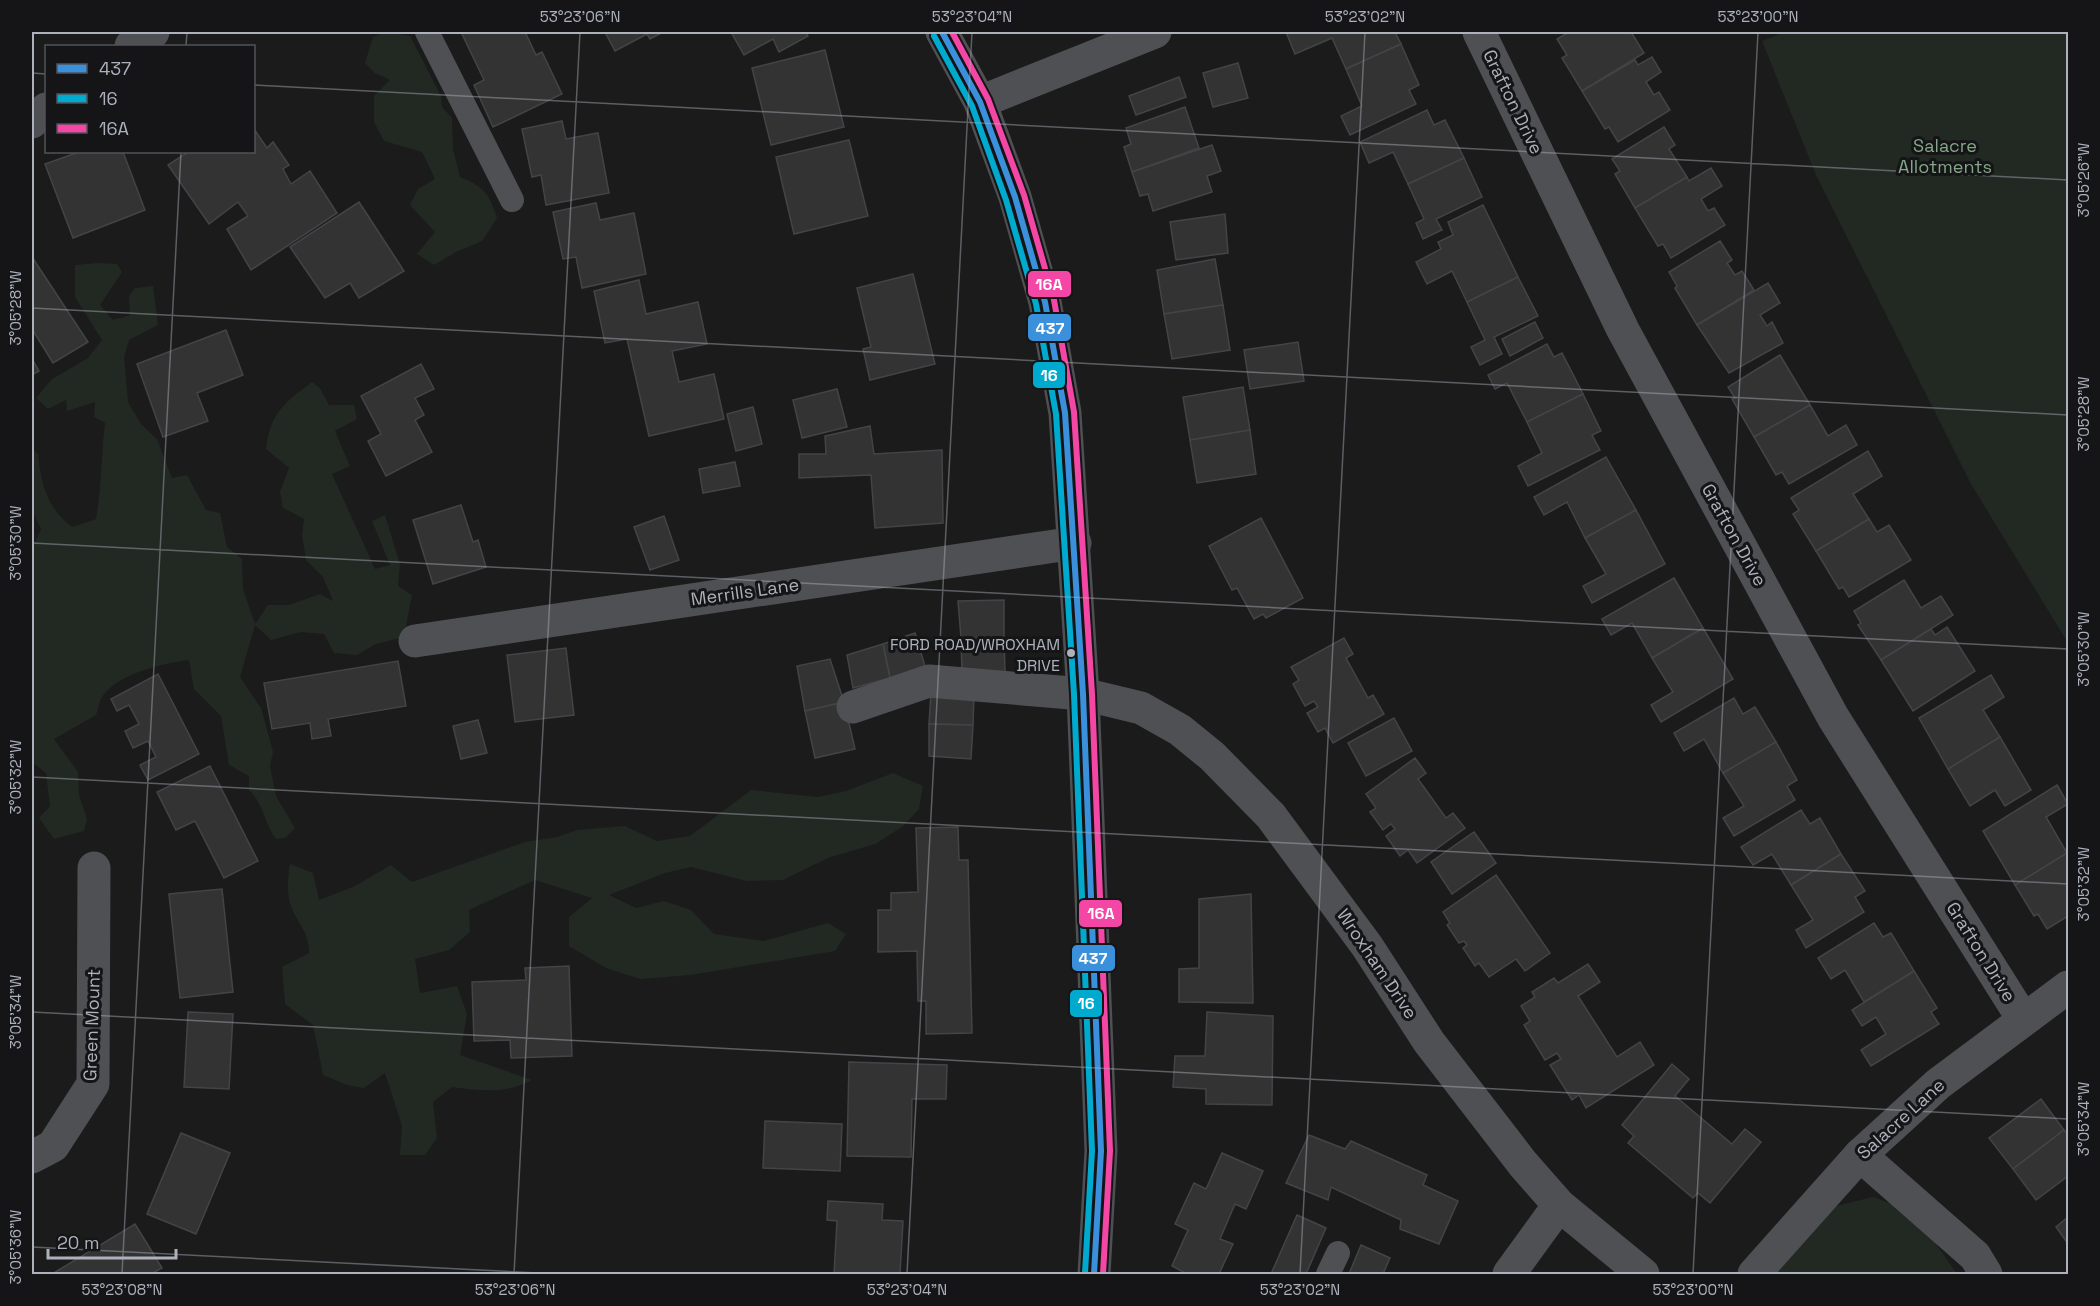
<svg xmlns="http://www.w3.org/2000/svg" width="2100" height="1306" viewBox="0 0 2100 1306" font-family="'Space Grotesk',sans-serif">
<rect width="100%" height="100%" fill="#1b1b1b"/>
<g fill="#212922">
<path d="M385 32 410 36 441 96 442 107 452 118 453 149 460 177C484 187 489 193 497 218L482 241 456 252 434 265 417 254 435 232 410 205 418 189 435 179 422 152 384 141 374 122V96L390 80 375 73 365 63 373 37Z"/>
<polygon points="1785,32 2068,32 2068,643 1971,484 1816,175 1762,41"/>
<path d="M98 263 117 264 122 272 100 305 113 320 130 315 129 296 135 288 153 286 158 325 129 340 124 357 128 402 141 424 157 439 172 478 187 475 206 510 220 513 227 547 242 559 243 589 255 624 268 605H289L320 594 333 601 323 577 306 560 302 535 304 519 283 508 280 492 289 468 266 449C270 413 285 402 312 382L320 388 329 405H354L357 419 335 431 350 466 332 474 375 569 390 565 372 521 385 515 400 564 398 586 412 595 404 637 376 644 357 655 334 653 324 634 301 632 271 640 255 625 240 677 261 708 273 752 270 766 276 796 295 828 285 838 276 839C264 823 264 804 249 790V776L229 765 221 716 194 689 189 660C164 663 117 674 102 697 99 702 98 710 96 715L54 739 78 772 79 795 87 819 84 831 54 839 39 818 50 806 46 773 32 762V548L41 529 32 510V449L38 454C41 484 47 508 72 527L96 519C102 487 101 455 105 423L94 417 95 402 67 411 66 400 48 409 36 398 52 379 88 358 102 340 75 297V265Z"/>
<path d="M893 773 923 786 919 809 902 827 875 844 828 858 783 880 747 881 691 867 665 873 609 895 636 908 664 901 691 910 714 934 764 941 828 923 846 934 835 951 691 975 640 979 606 968 569 946V917L592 898 535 880 469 910 470 932 449 950 415 959 420 993 457 986 467 1014 460 1055 532 1080C506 1094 480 1091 452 1087L433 1102 437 1138 425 1155H400L402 1126 385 1073 364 1088 347 1085 323 1075 313 1025 285 1004 282 967 309 953C309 936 303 930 295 915 286 899 287 881 290 864L313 873 319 900 355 886 391 865 412 882 525 842 557 837 577 830 625 826 657 841 690 836 751 790 818 797 846 791Z"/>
<polygon points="1873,1197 1906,1209 1932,1238 1957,1274 1773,1274 1832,1207"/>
</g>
<g fill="#333" stroke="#434447" stroke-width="1.5">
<polygon points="461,32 525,32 536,55 542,52 562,94 493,127 474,85 484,80"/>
<polygon points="605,32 663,32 650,39 647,34 615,51"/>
<polygon points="731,32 806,32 808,36 779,52 773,39 744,55"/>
<polygon points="1286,32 1395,32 1401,44 1346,69 1332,38 1295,54"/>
<polygon points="1569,32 1631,32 1644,53 1582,91 1562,58 1567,55 1557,39"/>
<polygon points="1401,44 1419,85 1409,90 1416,104 1350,135 1341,116 1362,106 1346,69"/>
<polygon points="825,50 844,127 771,145 752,68"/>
<polygon points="1652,57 1661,72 1646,82 1654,95 1659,92 1670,110 1618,142 1609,127 1605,129 1582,91 1635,60 1638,65"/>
<polygon points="1238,63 1248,98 1213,107 1203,73"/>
<polygon points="1179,77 1186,97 1136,115 1129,96"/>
<polygon points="1185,107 1199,148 1132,172 1124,147 1131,144 1126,128"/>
<polygon points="1427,110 1434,125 1445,120 1464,158 1408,184 1393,152 1369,163 1360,142"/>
<polygon points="562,121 566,139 598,133 609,193 546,205 541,175 532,177 522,129"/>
<polygon points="1664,127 1675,145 1669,149 1687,177 1635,208 1615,174 1620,171 1612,159"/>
<polygon points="254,129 267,148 273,142 289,165 283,169 291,184 310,171 337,213 251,270 227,229 248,216 238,202 209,224 168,165 188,152 254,152"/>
<polygon points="849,140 868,216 794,234 776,157"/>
<polygon points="1212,145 1221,171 1207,176 1212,192 1153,211 1148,194 1140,196 1132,172"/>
<polygon points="79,152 123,152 145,210 73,238 45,164"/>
<polygon points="1464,158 1482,197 1436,219 1442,230 1423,239 1416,223 1424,219 1408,184"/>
<polygon points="1711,168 1722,186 1701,199 1708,211 1714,208 1725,225 1671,258 1663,244 1658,246 1635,208 1687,177 1689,181"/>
<polygon points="359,202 404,271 359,298 350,283 325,298 290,247"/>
<polygon points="596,203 600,220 634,213 646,274 582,288 576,257 563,259 553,212"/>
<polygon points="1483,205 1518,277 1467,302 1452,271 1427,284 1416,262 1441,249 1438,242 1453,235 1448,222"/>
<polygon points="1225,214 1228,253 1176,260 1170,222"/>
<polygon points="1720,241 1732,260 1727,263 1735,275 1742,271 1754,290 1697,325 1675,288 1677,286 1669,272"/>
<polygon points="32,257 88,342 53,363 32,329"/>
<polygon points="1215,259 1223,305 1164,314 1157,270"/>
<polygon points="913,274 935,364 870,380 863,349 871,347 857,288"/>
<polygon points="1518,277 1538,316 1494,337 1502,354 1480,365 1471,347 1485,340 1467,302"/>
<polygon points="639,280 646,314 698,302 707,344 672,351 679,382 714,374 724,419 649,436 627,339 605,343 594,291"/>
<polygon points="1768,283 1780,303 1760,315 1767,326 1772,322 1783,343 1729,373 1697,325"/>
<polygon points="1223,305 1230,350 1172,359 1164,314"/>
<polygon points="1535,322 1543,338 1510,356 1502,339"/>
<polygon points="226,330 243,375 197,393 208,421 163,437 137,364"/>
<polygon points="1298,342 1304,381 1250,389 1244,350"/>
<polygon points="1547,344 1554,357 1562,353 1583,394 1527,422 1507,383 1495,389 1488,375"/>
<polygon points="1780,355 1810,405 1754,437 1732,399 1735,398 1728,387"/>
<polygon points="32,359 39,371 32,375"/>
<polygon points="421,364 434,389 415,398 424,415 415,420 432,452 386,476 368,441 381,434 361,396"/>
<polygon points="1243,387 1250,430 1190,440 1183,397"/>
<polygon points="837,389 847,427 802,438 793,400"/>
<polygon points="1583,394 1601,431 1592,435 1600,450 1528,486 1518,466 1542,453 1527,422"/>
<polygon points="1810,405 1828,436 1846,425 1857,445 1789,484 1782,472 1776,475 1754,437"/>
<polygon points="753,407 762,444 736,451 727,414"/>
<polygon points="870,426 874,454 942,450 943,523 875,528 871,475 799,478 799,454 826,454 825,436"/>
<polygon points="1250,430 1256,474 1197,483 1190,440"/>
<polygon points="1868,451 1882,476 1853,494 1869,519 1816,551 1793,514 1799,510 1791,498"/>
<polygon points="1606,457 1636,510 1585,538 1567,502 1544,515 1534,497"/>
<polygon points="735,462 740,486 703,493 699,469"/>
<polygon points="461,505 473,542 478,540 486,567 433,584 413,520"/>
<polygon points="1636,510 1665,564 1592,603 1583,586 1606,574 1585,538"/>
<polygon points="664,516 679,560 650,570 634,527"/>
<polygon points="1261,518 1303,598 1266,618 1263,614 1254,619 1237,588 1232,590 1209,546"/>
<polygon points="1869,519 1877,532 1889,525 1911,560 1849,597 1843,587 1839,589 1816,551"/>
<polygon points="1674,578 1703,628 1652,658 1632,623 1611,635 1602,619"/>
<polygon points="1904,580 1921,608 1941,596 1953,615 1881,660 1858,625 1861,623 1854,611"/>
<polygon points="1004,600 1004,637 961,638 958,601"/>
<polygon points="1947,627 1975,671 1913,711 1881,660 1931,629 1935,635"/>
<polygon points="1703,628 1733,679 1661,722 1651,705 1673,692 1652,658"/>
<polygon points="915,633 925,666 890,678 883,644"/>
<polygon points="1004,637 1005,672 962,674 961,638"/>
<polygon points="1344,638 1353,654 1346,658 1368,698 1373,695 1384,714 1333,743 1325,728 1318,732 1307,713 1318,707 1314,701 1305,706 1293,684 1299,680 1291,667"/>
<polygon points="883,644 890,678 853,688 847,655"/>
<polygon points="566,648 574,715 515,722 507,655"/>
<polygon points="830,659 844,702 805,711 797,666"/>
<polygon points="398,661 406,706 328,719 331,736 312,739 310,723 272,729 264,683"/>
<polygon points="158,674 199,754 148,780 140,765 156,757 148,741 133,748 125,731 139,724 129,705 117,711 111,699"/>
<polygon points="1991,675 2004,697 1983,710 2000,737 1948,769 1919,718"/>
<polygon points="931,693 974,695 973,725 929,724"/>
<polygon points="1734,698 1743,714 1755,707 1776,742 1723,773 1704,739 1684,751 1674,733"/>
<polygon points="844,702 855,749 815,758 805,711"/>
<polygon points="1394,718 1412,751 1366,776 1348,743"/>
<polygon points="478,720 487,753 461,759 453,726"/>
<polygon points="929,724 973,725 971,759 929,756"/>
<polygon points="2000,737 2031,790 2005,806 1995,790 1970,806 1948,769"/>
<polygon points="1776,742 1797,780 1787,786 1795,800 1734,836 1723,818 1744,806 1723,773"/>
<polygon points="1415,758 1426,773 1418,779 1446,818 1453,813 1465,828 1417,863 1408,850 1400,856 1386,836 1395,829 1391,824 1383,830 1370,812 1376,808 1366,794"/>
<polygon points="210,766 258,861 224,878 195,821 176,830 157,792"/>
<polygon points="2057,785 2068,804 2046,817 2067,853 2015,885 1983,831"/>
<polygon points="1801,810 1810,824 1820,818 1841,854 1791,885 1772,854 1753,865 1741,847"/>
<polygon points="958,827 959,860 968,860 972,1033 926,1034 926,1001 918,1001 917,951 878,952 878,910 891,910 891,893 918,892 916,828"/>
<polygon points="1474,832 1496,863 1452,894 1431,862"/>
<polygon points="2067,853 2068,916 2047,929 2038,914 2034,916 2015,885"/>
<polygon points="1841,854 1865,891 1855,897 1864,912 1806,948 1796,930 1813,920 1791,885"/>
<polygon points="1496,875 1550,953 1525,971 1516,959 1489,977 1479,963 1475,966 1463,948 1467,945 1464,941 1459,943 1447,925 1450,923 1443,912"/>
<polygon points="222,889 233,992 180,998 169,894"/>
<polygon points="1251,894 1253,1003 1179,1002 1179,969 1199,968 1199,899"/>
<polygon points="1874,923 1883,937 1891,933 1914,971 1864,1002 1845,970 1831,979 1818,958"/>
<polygon points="1588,964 1600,982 1578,996 1617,1057 1640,1042 1654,1065 1586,1108 1579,1095 1572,1100 1550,1065 1561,1059 1557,1053 1545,1060 1524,1025 1530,1021 1521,1006 1535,997 1532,992 1554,978 1558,983"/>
<polygon points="569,966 572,1056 511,1058 510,1040 474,1041 472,982 526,980 525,968"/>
<polygon points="1914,971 1937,1008 1931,1012 1939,1024 1871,1066 1861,1050 1886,1034 1876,1017 1862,1026 1852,1010"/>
<polygon points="188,1012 233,1014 229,1089 184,1087"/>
<polygon points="1207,1012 1273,1016 1272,1105 1206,1104 1206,1089 1173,1087 1175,1056 1205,1056"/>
<polygon points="849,1062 947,1065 946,1099 912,1099 911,1157 847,1156"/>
<polygon points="1672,1064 1689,1079 1675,1096 1732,1144 1745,1129 1761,1142 1710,1203 1698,1193 1693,1198 1628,1143 1634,1136 1622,1125"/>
<polygon points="2041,1099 2064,1130 2013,1169 1989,1138"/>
<polygon points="765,1121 842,1124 840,1171 763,1168"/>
<polygon points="2064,1130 2068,1135 2068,1176 2036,1200 2013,1169"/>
<polygon points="181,1133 230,1153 196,1234 147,1214"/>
<polygon points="1309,1135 1345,1149 1351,1141 1427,1175 1423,1185 1458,1201 1439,1244 1400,1229 1401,1220 1331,1187 1328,1200 1286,1183"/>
<polygon points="1222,1153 1263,1171 1246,1209 1235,1204 1220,1239 1233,1244 1219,1274 1187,1274 1172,1266 1188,1230 1175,1224 1194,1183 1206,1189"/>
<polygon points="828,1201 883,1204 882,1220 903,1221 900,1274 834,1274 837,1221 827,1220"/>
<polygon points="1297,1215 1326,1228 1306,1274 1271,1274"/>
<polygon points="2068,1217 2068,1244 2056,1227"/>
<polygon points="135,1224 162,1268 151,1274 52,1274"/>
<polygon points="1361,1245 1390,1258 1383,1274 1349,1274"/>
</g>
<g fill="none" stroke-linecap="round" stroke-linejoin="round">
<g stroke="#4f5054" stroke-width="24">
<polyline points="427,32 512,200"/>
<polyline points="1328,1274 1338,1253"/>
</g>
<g stroke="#4f5054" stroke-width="33">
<polyline points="942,32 980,102 1015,197 1045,302 1065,413 1083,694 1101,1151 1094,1274"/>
<polyline points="1479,32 1623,330 1833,717 2023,1019"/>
<polyline points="131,46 153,32"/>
<polyline points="980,102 1155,32"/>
<polyline points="32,122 46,109"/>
<polyline points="415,641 1075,543"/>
<polyline points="853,707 929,681 1083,694 1141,708 1180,730 1212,756 1271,816 1367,946 1429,1042 1523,1164 1559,1205 1643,1274"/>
<polyline points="1860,1155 1975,1256 1986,1274"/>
<polyline points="32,1157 53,1146 93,1084 94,868"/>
<polyline points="1509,1274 1559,1205"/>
<polyline points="1754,1274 1860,1155 1938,1084 2068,987"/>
</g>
<g stroke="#151517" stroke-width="10">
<polyline id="bus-1" points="942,32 980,102 1015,197 1045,302 1065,413 1083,694 1101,1151 1094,1274"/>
</g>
<g stroke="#151517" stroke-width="10">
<polyline id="bus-2" points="934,36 972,106 1006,200 1036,304 1056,414 1074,694 1092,1151 1085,1273"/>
</g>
<g stroke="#151517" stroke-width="10">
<polyline id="bus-3" points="952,32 988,99 1024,195 1054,300 1074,412 1092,694 1110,1151 1103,1274"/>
</g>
<use href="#bus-1" stroke="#3a90db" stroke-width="6"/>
<use href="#bus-2" stroke="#00a9ce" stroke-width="6"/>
<use href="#bus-3" stroke="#f346a5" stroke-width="6"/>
</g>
<path fill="none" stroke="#acb1bc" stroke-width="1.5" stroke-opacity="0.45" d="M186 46 187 32M32 73 46 74M254 85 2068 180M32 308 2068 415M32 543 2068 649M32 777 2068 884M32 1012 2068 1119M32 1247 557 1274M122 1274 181 152M514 1274 580 32M907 1274 972 32M1300 1274 1365 32M1693 1274 1758 32"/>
<circle fill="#acb1bc" stroke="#151517" stroke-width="2" cx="1071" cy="653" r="5"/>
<g text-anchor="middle" stroke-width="6" stroke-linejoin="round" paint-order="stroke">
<g font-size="16" fill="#acb1bc" stroke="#151517" text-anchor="end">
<text x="1060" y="650">FORD ROAD/WROXHAM<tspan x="1060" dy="21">DRIVE</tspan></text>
</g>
<g font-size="18" fill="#acb1bc" stroke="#151517">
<text transform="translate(1513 102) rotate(64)" y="6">Grafton Drive</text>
<text transform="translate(1734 535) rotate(61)" y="6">Grafton Drive</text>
<text transform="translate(745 592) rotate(-8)" y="6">Merrills Lane</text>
<text transform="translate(1981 952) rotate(58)" y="6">Grafton Drive</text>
<text transform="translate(1377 964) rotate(56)" y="6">Wroxham Drive</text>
<text transform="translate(92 1025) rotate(-88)" y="6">Green Mount</text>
<text transform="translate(1901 1119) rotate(-42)" y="6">Salacre Lane</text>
</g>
<g font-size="18" fill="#83a786" stroke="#151517">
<text x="1945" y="152">Salacre<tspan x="1945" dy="21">Allotments</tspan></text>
</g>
</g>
<g stroke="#151517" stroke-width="2">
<rect x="1027" y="270" width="45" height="28" rx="6" fill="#f346a5"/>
<rect x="1027" y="313" width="45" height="29" rx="6" fill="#3a90db"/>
<rect x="1032" y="361" width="34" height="28" rx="6" fill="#00a9ce"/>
<rect x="1078" y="899" width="45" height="29" rx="6" fill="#f346a5"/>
<rect x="1071" y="944" width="45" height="28" rx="6" fill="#3a90db"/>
<rect x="1069" y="989" width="34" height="29" rx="6" fill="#00a9ce"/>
</g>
<g font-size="16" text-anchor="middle" font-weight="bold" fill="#fff">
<text x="1049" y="290">16A</text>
<text x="1050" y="334">437</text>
<text x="1049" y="381">16</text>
<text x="1101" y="919">16A</text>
<text x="1093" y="964">437</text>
<text x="1086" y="1009">16</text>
</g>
<rect width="2100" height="1306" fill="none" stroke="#151517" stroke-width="66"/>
<rect x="45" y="45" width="210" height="108" fill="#151517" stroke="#515359" stroke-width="1.5"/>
<rect x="57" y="64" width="30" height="9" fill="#3a90db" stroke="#515359" stroke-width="1.5"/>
<text x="99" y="75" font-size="18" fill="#acb1bc">437</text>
<rect x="57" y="94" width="30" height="9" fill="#00a9ce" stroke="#515359" stroke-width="1.5"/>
<text x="99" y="105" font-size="18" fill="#acb1bc">16</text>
<rect x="57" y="124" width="30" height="9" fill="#f346a5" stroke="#515359" stroke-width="1.5"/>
<text x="99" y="135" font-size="18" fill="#acb1bc">16A</text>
<path d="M48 1249v9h128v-9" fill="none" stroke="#acb1bc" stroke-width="3"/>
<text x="57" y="1249" font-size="18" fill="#acb1bc" stroke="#151517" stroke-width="4.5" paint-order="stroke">20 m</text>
<rect x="33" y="33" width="2034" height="1240" fill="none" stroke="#acb1bc" stroke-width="2"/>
<g font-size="15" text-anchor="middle" fill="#acb1bc">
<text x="580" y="22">53°23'06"N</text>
<text x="972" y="22">53°23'04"N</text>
<text x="1365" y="22">53°23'02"N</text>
<text x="1758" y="22">53°23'00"N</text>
<text transform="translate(2084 180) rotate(-90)" y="5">3°05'26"W</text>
<text transform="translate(16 308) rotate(-90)" y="5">3°05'28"W</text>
<text transform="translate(2084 414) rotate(-90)" y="5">3°05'28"W</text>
<text transform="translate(16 543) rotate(-90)" y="5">3°05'30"W</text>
<text transform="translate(2084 649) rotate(-90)" y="5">3°05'30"W</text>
<text transform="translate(16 777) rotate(-90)" y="5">3°05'32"W</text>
<text transform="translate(2084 884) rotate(-90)" y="5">3°05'32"W</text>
<text transform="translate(16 1012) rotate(-90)" y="5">3°05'34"W</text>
<text transform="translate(2084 1119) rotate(-90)" y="5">3°05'34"W</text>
<text transform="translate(16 1247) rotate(-90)" y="5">3°05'36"W</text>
<text x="122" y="1295">53°23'08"N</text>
<text x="515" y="1295">53°23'06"N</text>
<text x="907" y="1295">53°23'04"N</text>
<text x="1300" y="1295">53°23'02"N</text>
<text x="1693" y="1295">53°23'00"N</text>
</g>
</svg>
